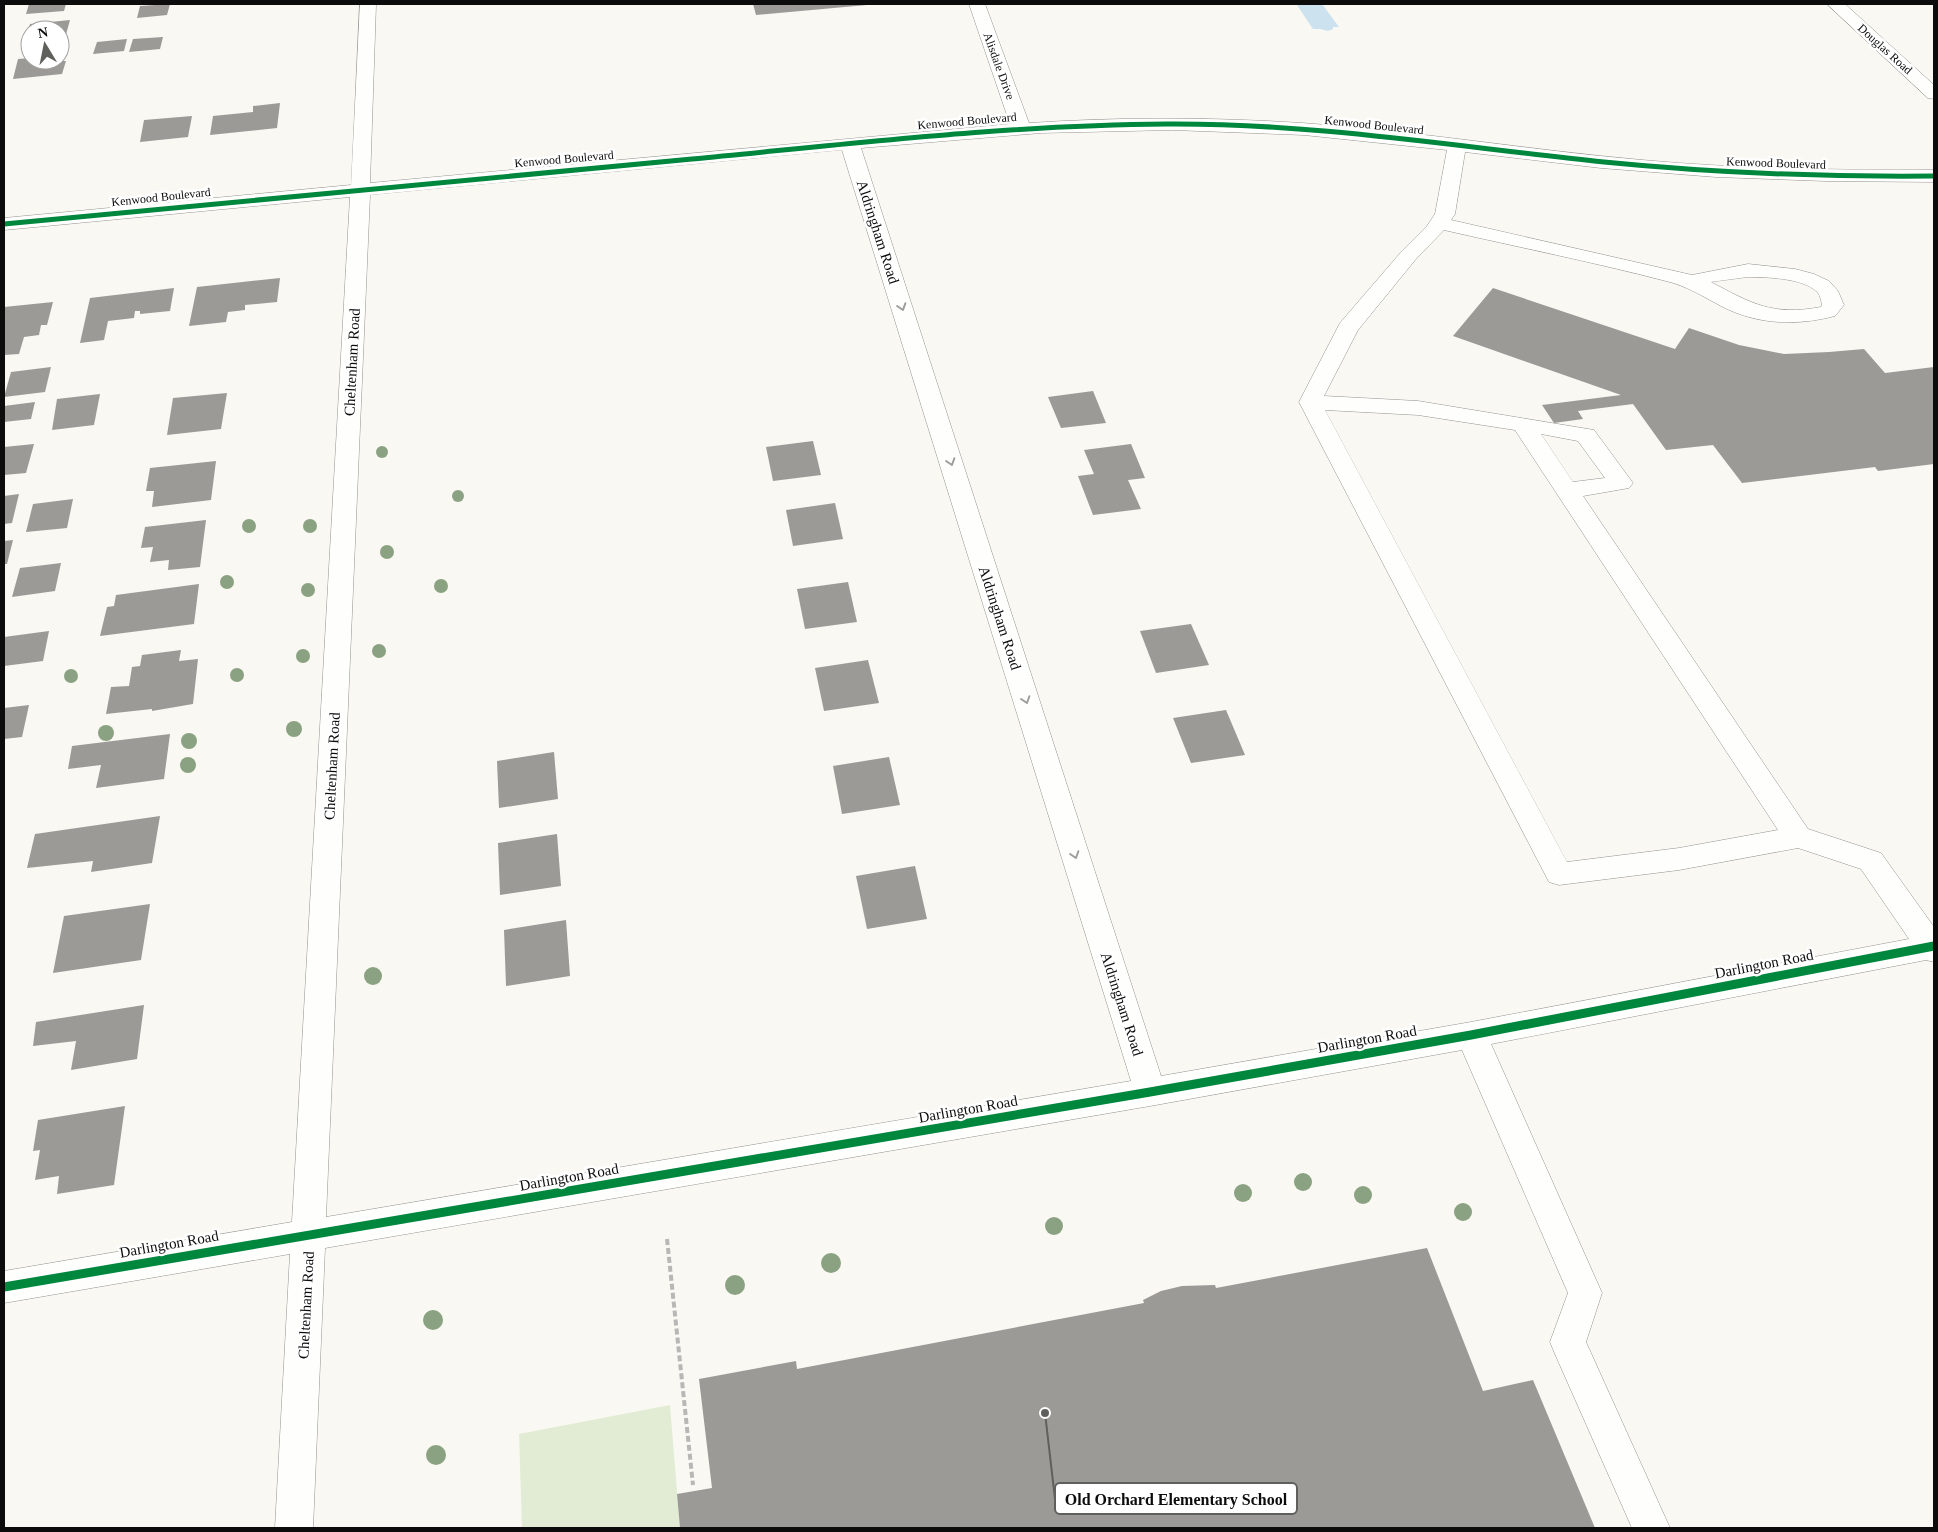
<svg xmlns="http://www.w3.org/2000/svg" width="1938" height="1532" viewBox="0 0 1938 1532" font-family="Georgia,serif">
<rect width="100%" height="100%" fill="#faf8f2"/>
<polygon fill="#e2ecd4" points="670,1405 680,1528 522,1528 519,1434"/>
<polygon fill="#cce2ef" points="1302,4 1322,4 1339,27 1333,27 1333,29 1328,31 1320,29 1313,29 1297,5"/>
<g fill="#9c9a97">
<polygon points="29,4 66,4 64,11 26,14"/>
<polygon points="170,4 167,15 137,18 140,6"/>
<polygon points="753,4 867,4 867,5 756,15"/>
<polygon points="70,20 65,38 60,39 60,30 30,30 30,42 25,42 30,24"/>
<polygon points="163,37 160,49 129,52 133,39"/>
<polygon points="127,39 124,51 93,54 97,42"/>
<polygon points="30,58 30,60 66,61 62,74 13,79 18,59"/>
<polygon points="280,103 277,128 210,135 213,116 253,112 253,106"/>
<polygon points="192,116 188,137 140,142 144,120"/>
<polygon points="280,278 277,302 245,305 245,310 228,312 226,322 189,326 197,287"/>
<polygon points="174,288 170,311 140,314 140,311 135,311 134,318 108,321 104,340 80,343 90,298"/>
<polygon points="1493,288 1675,349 1689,328 1739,345 1784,354 1829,352 1864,349 1885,373 1934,367 1934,464 1878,471 1875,467 1742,483 1713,445 1666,450 1633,404 1578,411 1583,419 1554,423 1542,405 1621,395 1453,336"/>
<polygon points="53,302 47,325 41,325 39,335 24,337 19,354 4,355 4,307"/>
<polygon points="51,367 45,392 4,397 11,372"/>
<polygon points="1093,391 1106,423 1061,428 1048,397"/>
<polygon points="227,393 221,429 167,435 173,398"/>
<polygon points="100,394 94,425 52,430 57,399"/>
<polygon points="35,402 31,419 4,422 4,406"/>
<polygon points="813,441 821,475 773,481 766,447"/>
<polygon points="34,444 26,473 4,475 4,447"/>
<polygon points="1131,444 1145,478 1128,480 1141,509 1093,515 1078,476 1094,474 1084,450"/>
<polygon points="216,461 211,500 152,507 154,491 146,491 150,468"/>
<polygon points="19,494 12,523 4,524 4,496"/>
<polygon points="73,499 67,528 26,532 33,504"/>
<polygon points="835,503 843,539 793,546 786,510"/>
<polygon points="206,520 200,567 168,570 169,560 150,562 153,547 141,548 145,527"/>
<polygon points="13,540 7,564 4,564 4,541"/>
<polygon points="61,563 55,591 12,597 20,568"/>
<polygon points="848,582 857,622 805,629 797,589"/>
<polygon points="199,584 194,624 100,636 107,607 114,606 116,595"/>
<polygon points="1191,624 1209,665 1156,673 1140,631"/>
<polygon points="49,631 43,661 4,666 4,637"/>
<polygon points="181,650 179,661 198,659 193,704 152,711 152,709 106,714 111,687 129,686 132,667 140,666 142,655"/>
<polygon points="868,660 879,703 824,711 815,668"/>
<polygon points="29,705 22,737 4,739 4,708"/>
<polygon points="1226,710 1245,755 1191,763 1173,718"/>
<polygon points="170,734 164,779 96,788 101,765 68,769 72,746"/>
<polygon points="554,752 558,799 499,808 497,761"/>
<polygon points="889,757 900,805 842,814 833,766"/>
<polygon points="160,816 152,863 91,872 93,861 27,868 35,834"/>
<polygon points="557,834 561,886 500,895 498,843"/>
<polygon points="915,866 927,919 867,929 856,876"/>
<polygon points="150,904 141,960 53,973 64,916"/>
<polygon points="566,920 570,976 506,986 504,930"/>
<polygon points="144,1005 137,1059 71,1070 76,1041 33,1046 36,1022"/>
<polygon points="125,1106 114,1185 57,1194 59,1176 35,1180 40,1150 33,1151 38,1120"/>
<polygon points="1427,1248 1483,1391 1533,1380 1595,1528 680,1528 677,1494 712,1488 699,1379 796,1361 797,1369 1144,1303 1143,1300 1161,1291 1182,1286 1215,1285 1216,1288"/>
</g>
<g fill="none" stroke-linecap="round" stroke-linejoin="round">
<g stroke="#939290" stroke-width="1">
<g id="minor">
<path d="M360 4H376L370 183 1010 124 969 4H985L1029 123C1120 117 1211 117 1302 123 1416 131 1529 150 1642 160 1740 169 1837 170 1934 170V182L1825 181 1716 177 1601 168 1465 152 1455 214 1451 220 1692 275 1748 264 1795 269 1814 274 1829 281 1838 291 1844 305 1835 316C1797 326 1757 325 1721 306 1702 296 1687 286 1666 281 1593 262 1518 247 1444 230L1416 259 1358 330 1324 396 1418 401 1594 430 1633 483 1629 488 1583 496 1808 829 1881 853 1934 927V962L1926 960 1491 1044 1602 1293 1586 1342 1670 1528H1632L1555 1354 1550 1342 1568 1293 1462 1050 1150 1106 325 1248 313 1528H275L290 1254 4 1303V1271L292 1222 350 197 4 230V218L351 185ZM1173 130 1304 135 1447 150 1435 214 1427 226 1402 251 1340 323 1299 402 1549 882 1559 885 1679 870 1798 848 1861 869 1909 939 1471 1022 1161 1076 861 148 1041 133ZM842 150 1131 1081 326 1217 370 195ZM1748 277C1766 277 1802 278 1816 291 1820 294 1821 300 1822 305L1821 307C1773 316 1752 304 1711 282ZM1325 410 1418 415 1515 430 1778 830 1679 848 1567 862ZM1541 434 1578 441 1605 478 1573 482Z"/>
<polygon points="1827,4 1845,4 1934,85 1934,99 1928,98"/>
</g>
</g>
<polyline stroke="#b7b7b6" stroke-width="4" stroke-dasharray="6 3" stroke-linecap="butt" points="667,1239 693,1485"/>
<use href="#minor" fill="#fefefd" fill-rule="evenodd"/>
<g stroke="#fff" stroke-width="8">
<path id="cycleway-far1" d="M4 224C233 202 463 181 692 159 850 144 1008 125 1167 124 1314 123 1458 147 1604 162 1714 173 1824 177 1934 176"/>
</g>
<g stroke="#fff" stroke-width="12">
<polyline id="cycleway" points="4,1287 1150,1092 1471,1035 1934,946"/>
</g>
<use href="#cycleway-far1" stroke="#00873e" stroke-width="5"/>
<use href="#cycleway" stroke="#00873e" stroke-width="9"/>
</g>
<g fill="#8aa281">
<circle cx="382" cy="452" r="6"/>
<circle cx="458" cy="496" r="6"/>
<circle cx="249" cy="526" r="7"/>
<circle cx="310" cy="526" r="7"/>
<circle cx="387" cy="552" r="7"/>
<circle cx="227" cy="582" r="7"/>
<circle cx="441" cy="586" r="7"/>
<circle cx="308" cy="590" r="7"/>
<circle cx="379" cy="651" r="7"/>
<circle cx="303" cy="656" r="7"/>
<circle cx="237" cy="675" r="7"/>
<circle cx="71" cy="676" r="7"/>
<circle cx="294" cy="729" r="8"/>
<circle cx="106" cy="733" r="8"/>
<circle cx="189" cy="741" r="8"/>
<circle cx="188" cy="765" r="8"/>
<circle cx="373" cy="976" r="9"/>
<circle cx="1303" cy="1182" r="9"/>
<circle cx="1243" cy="1193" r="9"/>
<circle cx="1363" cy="1195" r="9"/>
<circle cx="1463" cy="1212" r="9"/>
<circle cx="1054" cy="1226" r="9"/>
<circle cx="831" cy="1263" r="10"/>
<circle cx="735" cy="1285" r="10"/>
<circle cx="433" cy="1320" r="10"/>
<circle cx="436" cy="1455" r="10"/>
</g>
<defs><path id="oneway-chevron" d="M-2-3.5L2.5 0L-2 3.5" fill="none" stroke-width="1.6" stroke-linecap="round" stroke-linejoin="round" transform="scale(1.25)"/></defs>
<g stroke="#9d9d9d">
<use href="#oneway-chevron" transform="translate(902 307) rotate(72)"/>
<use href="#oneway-chevron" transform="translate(951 462) rotate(72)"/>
<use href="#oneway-chevron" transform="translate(1026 700) rotate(72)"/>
<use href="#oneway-chevron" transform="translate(1075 855) rotate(72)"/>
</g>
<g text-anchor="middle" stroke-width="5" stroke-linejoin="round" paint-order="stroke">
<g font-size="12" fill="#0c0c0c" stroke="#fff">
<text transform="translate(1885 49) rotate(42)" y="4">Douglas Road</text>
<text transform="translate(999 66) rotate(70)" y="4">Alisdale Drive</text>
<text transform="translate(967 121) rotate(-5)" y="4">Kenwood Boulevard</text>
<text transform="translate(1374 125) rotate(6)" y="4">Kenwood Boulevard</text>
<text transform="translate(564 159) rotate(-5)" y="4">Kenwood Boulevard</text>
<text transform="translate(1776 163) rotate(2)" y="4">Kenwood Boulevard</text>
<text transform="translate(161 197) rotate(-6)" y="4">Kenwood Boulevard</text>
</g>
<g font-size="15" fill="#0c0c0c" stroke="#fff">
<text transform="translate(878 232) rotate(72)" y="5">Aldringham Road</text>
<text transform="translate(352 362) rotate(-87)" y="5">Cheltenham Road</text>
<text transform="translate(1000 618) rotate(72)" y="5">Aldringham Road</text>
<text transform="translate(332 766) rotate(-87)" y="5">Cheltenham Road</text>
<text transform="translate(1764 964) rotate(-11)" y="5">Darlington Road</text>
<text transform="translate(1122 1004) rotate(72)" y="5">Aldringham Road</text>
<text transform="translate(1367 1039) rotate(-10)" y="5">Darlington Road</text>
<text transform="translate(968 1109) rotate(-10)" y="5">Darlington Road</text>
<text transform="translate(569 1177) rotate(-10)" y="5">Darlington Road</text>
<text transform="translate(169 1244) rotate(-10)" y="5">Darlington Road</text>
<text transform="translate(306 1305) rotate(-87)" y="5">Cheltenham Road</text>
</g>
</g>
<path fill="none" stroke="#5f5f5c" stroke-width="2" d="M1045 1413L1055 1499"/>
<circle fill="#5f5f5c" stroke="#fff" stroke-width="2" cx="1045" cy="1413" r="5"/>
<rect fill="#fff" stroke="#5f5f5c" stroke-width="2" x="1055" y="1483" width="242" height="31" rx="5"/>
<g font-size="16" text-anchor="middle" font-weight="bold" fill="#0c0c0c">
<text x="1176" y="1505">Old Orchard Elementary School</text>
</g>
<rect width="1938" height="1532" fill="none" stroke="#0c0c0c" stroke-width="10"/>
<g transform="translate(45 45) rotate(350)"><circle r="24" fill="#ffffff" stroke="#9e9e9e"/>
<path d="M0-4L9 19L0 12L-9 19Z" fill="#5f5f5c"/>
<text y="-8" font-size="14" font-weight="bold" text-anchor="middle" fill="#0c0c0c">N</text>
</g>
</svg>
